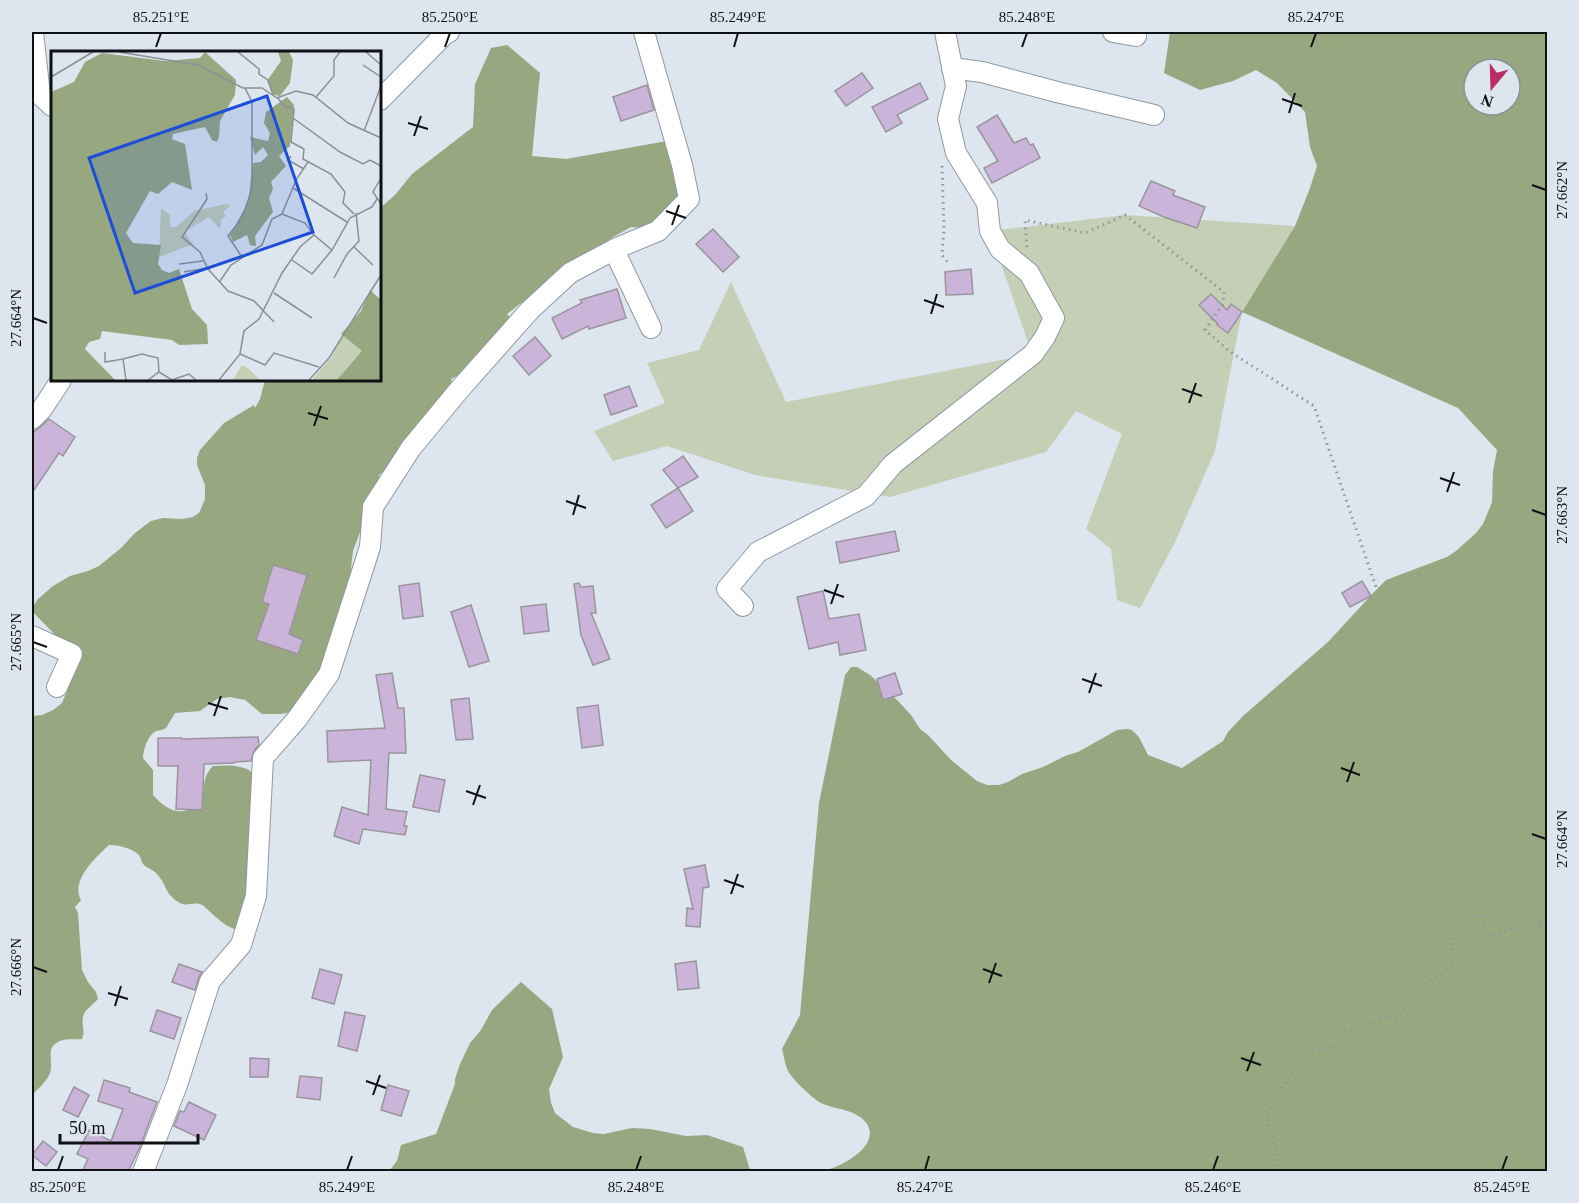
<svg xmlns="http://www.w3.org/2000/svg" width="1579" height="1203" viewBox="0 0 1579 1203" font-family="Georgia,serif">
<rect width="100%" height="100%" fill="#dde5ee"/>
<polygon fill="#c4cfb5" points="1125,215 1295,226 1242,312 1215,451 1176,540 1140,608 1117,600 1111,549 1086,529 1122,434 1076,411 1046,452 890,497 755,475 667,446 613,461 594,431 665,403 647,363 699,350 731,282 786,402 1032,354 990,231"/>
<g fill="#97a780" fill-rule="evenodd">
<path d="M1170 32H1547V1171H823C840 1168 881 1146 867 1124 857 1109 836 1110 821 1103 812 1098 793 1080 788 1071 785 1065 784 1056 782 1049L800 1015 819 803 843 685 845 675 851 667H857L870 675 897 700 911 715 920 729 928 735 951 760 977 781 987 785H999L1008 782 1022 774 1043 767 1065 756 1078 752 1117 730 1127 729 1132 730 1139 737 1148 755 1182 768 1223 741 1228 732 1243 716 1328 642 1375 591 1386 580 1447 557 1456 551 1476 533 1483 524 1492 502 1493 472 1497 450 1458 408 1242 312 1295 226 1310 188 1317 166 1310 147 1305 112 1277 83 1256 70 1233 81 1200 90 1164 73ZM1474 69H1510V105H1474Z"/>
<path d="M507 45 540 73 532 156 566 159 667 141 680 197 671 201 669 211 664 217 645 228 631 227 613 237 604 244 577 258 530 300 520 304 507 314 510 317V322L466 372 451 379 454 386 394 462 379 475V480L353 551 351 568 353 575 342 600 337 648 292 712 281 714H262L245 700 230 697 217 699 200 711 175 713 166 728C163 730 160 730 156 731 148 735 143 750 143 758L153 770V795C163 806 178 818 193 807 195 806 199 802 200 801 207 788 200 780 213 766 227 765 244 764 254 774L251 872 239 930C228 929 217 918 209 911 207 909 204 906 202 905 190 900 186 911 172 897 166 892 165 884 160 878 155 869 147 869 143 864 141 861 141 858 139 855 132 848 118 845 109 845 96 857 70 881 81 900L75 907 78 913 82 970 88 982 96 992 98 999C94 1004 87 1008 84 1014 80 1023 86 1030 82 1039 75 1040 64 1038 58 1042 45 1048 54 1063 50 1073 46 1082 38 1089 32 1095V716L42 715 53 710 62 703 69 686 70 678 58 638 32 611V608L38 599 53 586 70 576 88 571 99 566 121 548 135 533 151 521 163 518 182 519 193 517 199 513 205 499V485L197 465V458L200 450 224 423 254 405 255 408 260 399 265 380H380V208L395 195 412 174 473 127 475 84 491 48Z"/>
<polygon points="521,982 552,1009 563,1057 549,1089 551,1103 555,1113 573,1127 593,1133 604,1134 632,1128 650,1129 686,1136 707,1135 743,1147 750,1170 754,1171 389,1171 397,1161 401,1145 436,1134 455,1084 455,1079 460,1064 470,1043 481,1030 492,1010"/>
</g>
<g fill="#cbb4d9" stroke="#9a949d" stroke-width="1.5">
<polygon points="862,73 873,88 846,106 835,91"/>
<polygon points="920,83 928,99 897,115 902,123 886,132 872,107"/>
<polygon points="647,85 654,110 621,121 613,97"/>
<polygon points="997,115 1014,143 1026,138 1030,145 1033,144 1040,158 992,183 984,168 998,161 977,127"/>
<polygon points="1151,181 1175,191 1173,195 1205,207 1197,228 1164,217 1139,206"/>
<polygon points="713,229 739,257 723,272 696,244"/>
<polygon points="971,269 973,294 946,295 945,272"/>
<polygon points="617,289 626,318 589,329 588,326 562,339 552,318 582,303 580,300"/>
<polygon points="1211,294 1227,310 1231,304 1242,312 1228,333 1217,325 1218,324 1199,305"/>
<polygon points="535,337 551,356 529,375 513,356"/>
<polygon points="629,386 637,406 611,415 604,395"/>
<polygon points="49,419 75,437 63,456 59,453 32,493 32,435 35,431 40,427"/>
<polygon points="683,456 698,477 678,488 663,470"/>
<polygon points="678,488 693,511 666,528 651,505"/>
<polygon points="895,531 899,551 840,563 836,542"/>
<polygon points="273,565 307,575 289,634 303,640 298,654 256,640 269,604 262,602"/>
<polygon points="1362,581 1371,596 1350,607 1342,593"/>
<polygon points="419,583 423,616 403,619 399,586"/>
<polygon points="579,583 581,587 593,586 596,613 591,613 610,659 593,665 581,635 574,584"/>
<polygon points="823,591 829,619 859,614 866,650 840,655 838,642 809,649 797,597"/>
<polygon points="546,604 549,631 524,634 521,607"/>
<polygon points="471,605 489,661 469,667 451,612"/>
<polygon points="392,673 398,708 404,708 406,753 389,753 386,809 407,812 404,826 407,826 405,835 363,829 359,844 334,836 342,807 368,815 371,760 328,762 327,731 385,728 376,675"/>
<polygon points="895,673 902,694 883,700 877,679"/>
<polygon points="469,698 473,739 456,740 451,700"/>
<polygon points="598,705 603,745 582,748 577,708"/>
<polygon points="258,737 259,745 254,751 251,761 234,762 234,763 204,764 202,810 176,809 178,766 158,766 158,738 182,738 182,739"/>
<polygon points="420,775 445,780 439,812 413,807"/>
<polygon points="705,865 709,887 703,888 700,927 686,926 687,908 693,909 684,869"/>
<polygon points="696,961 699,988 678,990 675,964"/>
<polygon points="179,964 202,972 199,977 195,990 172,982"/>
<polygon points="320,969 342,975 334,1004 312,998"/>
<polygon points="157,1010 181,1018 174,1039 150,1031"/>
<polygon points="345,1012 365,1016 357,1051 338,1046"/>
<polygon points="250,1058 269,1059 268,1077 250,1077"/>
<polygon points="300,1076 322,1078 320,1100 297,1097"/>
<polygon points="104,1080 130,1088 129,1092 157,1102 140,1147 128,1172 82,1172 88,1159 77,1154 89,1130 111,1141 123,1109 98,1101"/>
<polygon points="388,1085 409,1091 401,1116 381,1110"/>
<polygon points="74,1087 89,1095 78,1117 63,1110"/>
<polygon points="189,1102 216,1115 204,1140 174,1126 180,1111 184,1112"/>
<polygon points="43,1141 57,1152 46,1166 32,1155"/>
</g>
<g fill="none" stroke-linecap="round" stroke-linejoin="round">
<g stroke="#9199a1" stroke-width="22">
<g id="street">
<polyline points="33,32 40,95 52,106"/>
<polyline points="1113,32 1136,36"/>
<polyline points="952,68 982,72 1057,92 1154,115"/>
<polyline points="380,100 445,34 449,32"/>
<polyline points="614,250 651,328"/>
<polyline points="32,419 42,409 61,380"/>
<polyline points="743,606 727,589 758,552 866,496 893,464 1033,354 1045,337 1054,318 1029,273 1000,249 990,231 987,203 956,153 948,119 956,86 945,32"/>
<polyline points="32,636 72,654 57,687"/>
<polyline points="143,1172 177,1085 210,981 241,945 256,896 263,758 297,719 329,674 370,547 373,507 411,448 459,390 530,310 570,273 617,248 658,231 689,199 682,165 644,32"/>
</g>
</g>
<g stroke="#8f959c" stroke-width="3" stroke-dasharray="1.5 4.5" stroke-linecap="butt">
<polyline points="942,166 944,229 942,255 948,263"/>
<polyline points="1027,247 1025,220 1085,233 1125,215 1224,292 1223,304 1205,330 1229,351 1314,406 1376,587"/>
<path d="M1274 1172 1279 1160 1268 1124 1271 1102 1294 1070 1312 1052 1342 1043 1346 1032 1389 1016 1391 1019 1397 1018 1406 1007 1419 1000 1425 986 1441 973 1452 967C1453 961 1451 957 1451 951 1450 940 1460 928 1466 918L1483 915V935L1490 936 1539 921 1540 926H1546L1548 918"/>
</g>
<use href="#street" stroke="#fff" stroke-width="20"/>
</g>
<path fill="none" stroke="#0f1114" stroke-width="2" d="M156 47 161 33M445 47 450 33M734 47 738 33M1022 47 1027 33M1311 47 1316 33M1282 99 1302 106M1289 113 1295 93M408 123 428 129M414 136 421 116M1532 185 1546 190M666 211 686 218M672 225 679 205M924 300 944 307M931 314 937 294M33 318 47 323M1182 389 1202 396M1189 403 1196 383M308 413 328 419M314 426 321 406M1440 478 1460 485M1447 492 1454 472M566 501 586 508M1532 510 1546 515M573 515 579 495M824 590 844 597M831 604 838 584M33 642 47 647M1082 679 1102 686M1089 693 1096 673M208 703 228 709M214 716 221 696M1341 768 1360 775M1347 782 1354 762M466 791 486 798M473 805 480 785M1532 834 1546 839M724 880 744 887M731 894 738 874M33 967 47 972M983 969 1002 976M989 983 996 963M108 993 128 999M115 1006 121 986M1241 1058 1261 1065M1247 1071 1254 1052M366 1081 386 1088M373 1095 380 1075M58 1170 63 1156M347 1170 352 1156M636 1170 641 1156M925 1170 929 1156M1213 1170 1218 1156M1502 1170 1507 1156"/>
<g transform="translate(51 51)">
<rect width="330" height="330" fill="#dde5ee"/>
<path d="M175 153 179 155 172 161 175 165 170 169 169 178 158 166 133 181 142 193 108 206 110 157 119 164V176H125L143 160ZM292 285 312 300 288 329H261L280 307ZM191 314 198 318 209 329H177L183 327Z" fill="#c4cfb5"/>
<path d="M154 1 185 29 184 44 169 70 168 86 166 91 161 89 154 76 122 83 121 88 134 93 141 139 121 131 107 143 99 140 75 182 82 192 110 194 107 213 111 219 118 222 128 218 141 258 156 274 157 293 128 294 121 289 51 280 49 288 38 291 34 298 64 329H0V41L23 31 34 11 51 2 114 10 149 7ZM227 1H238L242 9 239 32 229 45 223 44 216 30 230 10ZM236 46 243 54 239 95 228 105 235 115 220 131 222 138 218 147 222 161 204 185 205 195 199 194 196 184 182 191 179 184 197 151 202 112 210 111 217 104 212 96 204 104 199 86 217 90 219 82 213 72 215 61ZM319 239 330 249V329H286L311 300 290 283 310 260Z" fill="#97a780"/>
<path fill="none" stroke="#8b9097" stroke-width="1.5" d="M68 1 147 14 192 37H211L226 47 245 40 262 44 297 72 330 87M187 1 208 18V23L217 29 222 44M315 1 330 14M312 14 330 26M0 26 42 1M265 46 283 25V9L289 1M227 47 232 54 243 58 240 91 253 98 252 108 280 123 294 141 292 152 303 163M242 67 289 101 312 113 319 109 330 115M313 80 330 35M240 105 237 109 253 118M330 127 322 141 330 153M242 137 296 171M155 142 156 148 131 186 149 201 157 218 177 240 203 250 223 271M231 163 254 172 263 184M303 196 322 214M191 206 177 185 191 167 201 138V51L194 37M241 209 261 223 281 199M128 213 152 210M133 221 156 217M283 227 296 203 308 190 305 162M169 230 180 214 211 194 221 168 231 163 245 129 257 111M223 242 261 267M54 301V311L72 308 75 329M189 303 214 314 223 302 268 316M72 308 91 303 107 307 108 321M97 329 108 321 121 329 138 323 145 329M168 329 189 303 193 280 208 268 231 222 249 196 263 184 281 199 299 167 321 156 326 148M258 329 278 307 330 224"/>
<path fill="#1d4ed8" fill-opacity="0.15" stroke="#1d4ed8" stroke-width="3" d="M216 45 262 181 84 242 38 107Z"/>
<rect width="330" height="330" fill="none" stroke="#0f1114" stroke-width="3"/>
</g>
<rect width="1579" height="1203" fill="none" stroke="#dde5ee" stroke-width="66"/>
<g transform="translate(1492 87) rotate(199)"><circle r="28" fill="#dde5ee" stroke="#8b9097" stroke-width="1.5"/>
<path d="M0-4.5L10 22L0 15L-10 22Z" fill="#b82d67"/>
<text y="-9" font-size="16" font-weight="bold" text-anchor="middle" fill="#0f1114">N</text>
</g>
<path d="M60 1134v9h138v-9" fill="none" stroke="#0f1114" stroke-width="3"/>
<text x="69" y="1134" font-size="18" fill="#0f1114" stroke="#dde5ee" stroke-width="4.5" paint-order="stroke">50 m</text>
<rect x="33" y="33" width="1513" height="1137" fill="none" stroke="#0f1114" stroke-width="2"/>
<g font-size="15" text-anchor="middle" fill="#0f1114">
<text x="161" y="22">85.251°E</text>
<text x="450" y="22">85.250°E</text>
<text x="738" y="22">85.249°E</text>
<text x="1027" y="22">85.248°E</text>
<text x="1316" y="22">85.247°E</text>
<text transform="translate(1562 190) rotate(-90)" y="5">27.662°N</text>
<text transform="translate(16 318) rotate(-90)" y="5">27.664°N</text>
<text transform="translate(1562 515) rotate(-90)" y="5">27.663°N</text>
<text transform="translate(16 642) rotate(-90)" y="5">27.665°N</text>
<text transform="translate(1562 839) rotate(-90)" y="5">27.664°N</text>
<text transform="translate(16 967) rotate(-90)" y="5">27.666°N</text>
<text x="58" y="1192">85.250°E</text>
<text x="347" y="1192">85.249°E</text>
<text x="636" y="1192">85.248°E</text>
<text x="925" y="1192">85.247°E</text>
<text x="1213" y="1192">85.246°E</text>
<text x="1502" y="1192">85.245°E</text>
</g>
</svg>
